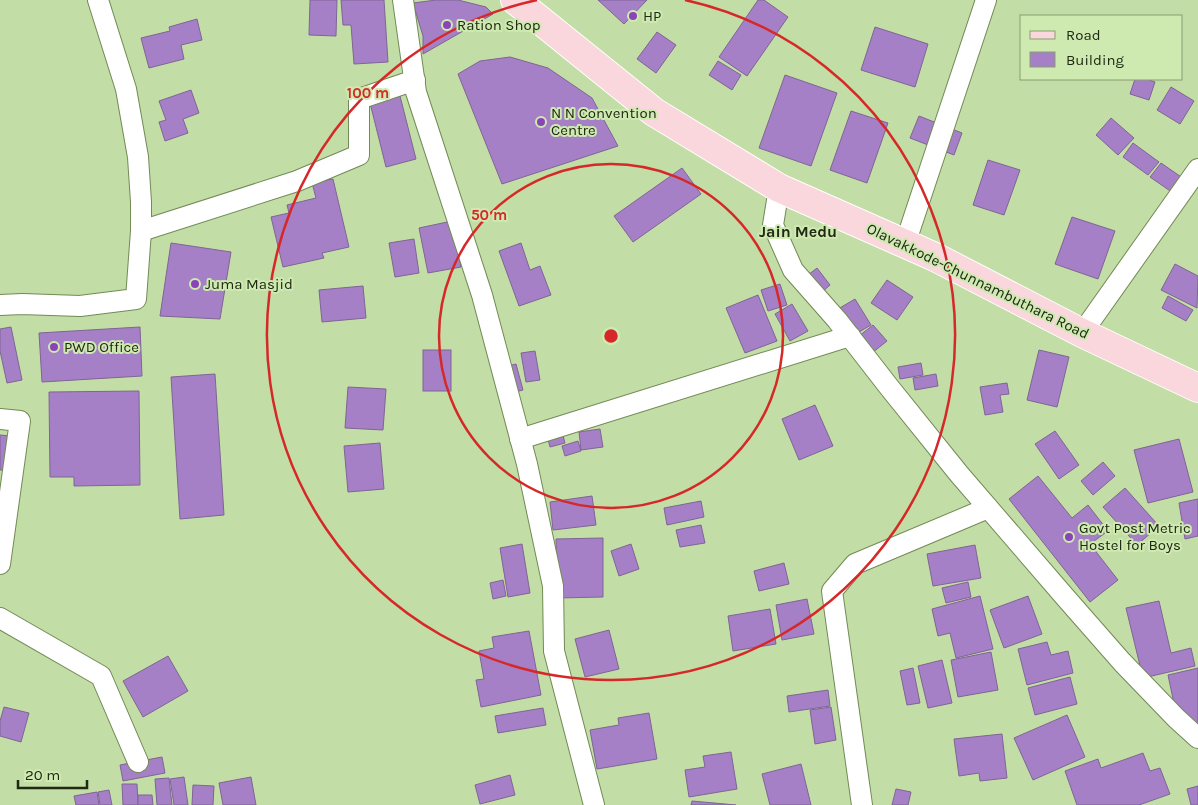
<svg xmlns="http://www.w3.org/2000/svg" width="1198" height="805" viewBox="0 0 1198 805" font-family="Karla,sans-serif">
<rect width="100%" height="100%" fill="#c2dda5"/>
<g fill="#a680c6" stroke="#7f6495">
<polygon points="310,0 337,0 336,36 309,35"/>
<polygon points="341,0 384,0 388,62 354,64 351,25 343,25"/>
<polygon points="436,0 458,0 486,7 493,14 423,54 423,36 413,3"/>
<polygon points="598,0 647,0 624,24"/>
<polygon points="758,0 764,0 788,17 747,76 719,57"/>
<polygon points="197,19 202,40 181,45 184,59 149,68 141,38 170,31 169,27"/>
<polygon points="875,27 928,44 915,87 861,70"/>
<polygon points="657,32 676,45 656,73 637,59"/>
<polygon points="510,57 548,68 592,98 618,146 502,184 458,74 480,61"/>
<polygon points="718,61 741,75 732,90 709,75"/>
<polygon points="785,75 837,93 811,166 759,148"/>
<polygon points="1135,79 1147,79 1155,82 1149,100 1130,94"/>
<polygon points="1171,87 1194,101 1180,124 1157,110"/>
<polygon points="191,90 199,113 183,119 188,133 165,141 159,122 166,120 159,101"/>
<polygon points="399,92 416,159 386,167 369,99"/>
<polygon points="851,111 888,123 867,183 830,170"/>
<polygon points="919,116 962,133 954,155 910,138"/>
<polygon points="1111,118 1134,138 1118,155 1096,135"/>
<polygon points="1133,143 1159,162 1148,175 1123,157"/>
<polygon points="988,160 1020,170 1004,215 973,205"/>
<polygon points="1161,163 1187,181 1176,195 1150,177"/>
<polygon points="682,168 701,194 633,242 614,216"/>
<polygon points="333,179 349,247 322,253 324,258 283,267 271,217 289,213 287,205 316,198 312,183"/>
<polygon points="1072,217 1115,231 1098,279 1055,264"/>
<polygon points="452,221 461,267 428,273 419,228"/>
<polygon points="414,239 419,273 395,277 389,243"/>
<polygon points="171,243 231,252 220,319 160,316"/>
<polygon points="521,243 530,270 540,266 551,295 519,306 499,251"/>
<polygon points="1175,264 1198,276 1197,308 1161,290"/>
<polygon points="817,268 830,285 822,292 808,275"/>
<polygon points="887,280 913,297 897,320 871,303"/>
<polygon points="780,284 787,305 768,311 761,290"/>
<polygon points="363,286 366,318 322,322 319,290"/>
<polygon points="758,295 777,341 745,353 726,308"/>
<polygon points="1168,296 1193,310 1186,321 1162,308"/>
<polygon points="855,299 871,325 854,335 838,309"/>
<polygon points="792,304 808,331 790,341 775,314"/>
<polygon points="873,325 887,341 872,353 859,336"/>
<polygon points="11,327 22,380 7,383 0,351 0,329"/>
<polygon points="140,327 142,376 42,382 39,333"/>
<rect x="423" y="350" width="28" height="41"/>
<polygon points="1039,350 1069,357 1057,407 1027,400"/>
<polygon points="535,351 540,380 526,382 521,353"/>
<polygon points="921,363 923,375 900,379 898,367"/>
<polygon points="516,364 523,390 503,395 496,369"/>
<polygon points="215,374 224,515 180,519 171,377"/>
<polygon points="936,374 938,386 915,390 913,378"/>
<polygon points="1007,383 1009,394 1000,395 1003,412 985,415 980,387"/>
<polygon points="348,387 386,389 383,430 345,428"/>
<polygon points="139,391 140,485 74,486 74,477 50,477 49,392"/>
<polygon points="815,405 833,446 799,460 782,419"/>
<polygon points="561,428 565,443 550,447 546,432"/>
<polygon points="600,429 603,447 581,450 579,432"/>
<polygon points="1055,431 1079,465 1059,479 1035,444"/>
<polygon points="0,435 11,436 8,470 0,470"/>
<polygon points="1179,439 1193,492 1148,503 1134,450"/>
<polygon points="578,441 581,451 565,456 562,446"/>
<polygon points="380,443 384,489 348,492 344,446"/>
<polygon points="1103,462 1115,476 1093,495 1081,481"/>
<polygon points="1038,476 1072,518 1088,505 1108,531 1090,544 1118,580 1090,602 1009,499"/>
<polygon points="1125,488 1159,526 1137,545 1103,507"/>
<polygon points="592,496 596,525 553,530 550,502"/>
<polygon points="1198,499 1198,536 1185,539 1179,503"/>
<polygon points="701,501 704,517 667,525 664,508"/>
<polygon points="701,525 705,543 680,547 676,530"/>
<polygon points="603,538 603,597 557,598 556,539"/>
<polygon points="522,544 530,593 508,597 500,548"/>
<polygon points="631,544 639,569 619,576 611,551"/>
<polygon points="975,545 981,578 933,586 927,554"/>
<polygon points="784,563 789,584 759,591 754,571"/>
<polygon points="503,580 506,596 493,599 490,583"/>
<polygon points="968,582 971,597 946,603 942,588"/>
<polygon points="980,596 993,649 956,658 950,633 938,636 932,609"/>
<polygon points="1028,596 1042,634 1004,648 990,610"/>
<polygon points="807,599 814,634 782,640 776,605"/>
<polygon points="1159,601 1171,653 1191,648 1195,666 1143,678 1126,608"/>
<polygon points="770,609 776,644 733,651 728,616"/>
<polygon points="609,630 619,669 585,677 575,639"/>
<polygon points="529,631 541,695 481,707 476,680 484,679 479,651 494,648 492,637"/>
<polygon points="1047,642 1051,655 1068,651 1073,673 1027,685 1018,649"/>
<polygon points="991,652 998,690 958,697 951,660"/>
<polygon points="168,656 188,691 143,717 123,681"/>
<polygon points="942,660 952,703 928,708 918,666"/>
<polygon points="913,668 920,703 907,705 900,671"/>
<polygon points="1198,668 1198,728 1180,732 1168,675"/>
<polygon points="1070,677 1077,704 1035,715 1028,688"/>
<polygon points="828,690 830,706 789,712 787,696"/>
<polygon points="4,707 29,713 21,742 0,736 0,721"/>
<polygon points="831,707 836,740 815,744 810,710"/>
<polygon points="543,708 546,725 498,733 495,716"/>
<polygon points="649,713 657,759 597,769 590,730 619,725 618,718"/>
<polygon points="1067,715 1085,757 1033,780 1014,738"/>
<polygon points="1002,734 1007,778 980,781 979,773 959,776 954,739"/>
<polygon points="731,752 737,789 689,797 685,770 705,767 703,756"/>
<polygon points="1143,753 1150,771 1160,768 1170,794 1139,805 1077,805 1065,771 1098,759 1101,768"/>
<polygon points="162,757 165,773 123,781 120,765"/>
<polygon points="801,764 811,805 770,805 762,774"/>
<polygon points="510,775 515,795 480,804 475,785"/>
<polygon points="184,777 188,805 174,805 170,779"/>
<polygon points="251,777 256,805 223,805 219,783"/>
<polygon points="169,778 172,805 157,805 155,779"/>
<polygon points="122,784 137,784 138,805 123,805"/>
<polygon points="193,785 214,786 213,805 192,805"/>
<polygon points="1198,786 1198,805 1191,805 1187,789"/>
<polygon points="896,789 911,792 908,805 892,805"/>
<polygon points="109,790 112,805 100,805 98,792"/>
<polygon points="97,792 99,805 76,805 74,796"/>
<polygon points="138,795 152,795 153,805 138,805"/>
<polygon points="692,801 736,805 691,805"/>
</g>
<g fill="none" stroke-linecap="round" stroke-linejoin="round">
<g stroke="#728a56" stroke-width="22">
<g id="minor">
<polyline points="403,0 416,92 482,295 527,464 553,586 554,651 594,805"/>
<polyline points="779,188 773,225 793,270 837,320 889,387 959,474 1065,597 1122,662 1176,718 1198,738"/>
<polyline points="141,231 297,181 359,155 359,99 415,80"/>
<polyline points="905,244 986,0"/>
<polyline points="0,305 22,304 80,306 136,299 141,231 141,202 138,157 126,89 98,0"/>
<polyline points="1082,333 1198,169"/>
<polyline points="0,419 20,421 0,564"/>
<polyline points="520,439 850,336"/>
<polyline points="0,618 101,676 138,762"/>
<polyline points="862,805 832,591 855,564 988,508"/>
</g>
</g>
<g stroke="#fff" stroke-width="30">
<polyline id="primary" points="515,0 654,112 779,188 935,257 1082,333 1198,388"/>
</g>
<use href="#minor" stroke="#fff" stroke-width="20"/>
<use href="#primary" stroke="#f9d7dc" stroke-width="28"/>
</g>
<g fill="none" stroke="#d62828" stroke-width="2.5">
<circle cx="611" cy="336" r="172"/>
<path d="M685 0A344 344 0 1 1 537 0"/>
</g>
<g fill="#8944b8" stroke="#cfeab1" stroke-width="2">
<circle cx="633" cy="16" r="5"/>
<circle cx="447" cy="25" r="5"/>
<circle cx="541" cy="122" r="5"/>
<circle cx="195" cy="284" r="5"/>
<circle cx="54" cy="347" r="5"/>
<circle cx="1069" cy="537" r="5"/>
</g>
<g text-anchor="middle" stroke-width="4" stroke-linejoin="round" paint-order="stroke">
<g font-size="15" fill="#202914" stroke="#cfeab1" text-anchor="start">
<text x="643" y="21">HP</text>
<text x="457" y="30">Ration Shop</text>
<text x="551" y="118">N N Convention<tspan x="551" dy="17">Centre</tspan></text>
<text x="205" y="289">Juma Masjid</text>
<text x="64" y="352">PWD Office</text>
<text x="1079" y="533">Govt Post Metric<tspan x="1079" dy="17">Hostel for Boys</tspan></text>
</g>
<g font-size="15" fill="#202914" stroke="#cfeab1">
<text transform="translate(978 281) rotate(26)" y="5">Olavakkode-Chunnambuthara Road</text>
</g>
<g font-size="16" font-weight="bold" fill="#202914" stroke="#cfeab1">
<text x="798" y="237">Jain Medu</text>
</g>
</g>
<circle cx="611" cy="336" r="8" fill="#d62828" stroke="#cfeab1" stroke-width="2.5"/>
<g font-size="15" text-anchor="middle" font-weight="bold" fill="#d62828" stroke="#cfeab1" stroke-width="4" stroke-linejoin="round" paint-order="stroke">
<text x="368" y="98">100 m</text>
<text x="489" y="220">50 m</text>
</g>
<rect x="1020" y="15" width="162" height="65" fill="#cfeab1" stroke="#899d72"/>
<rect x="1030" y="31" width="25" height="8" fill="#f9d7dc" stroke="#899d72"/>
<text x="1066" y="40" font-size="15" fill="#202914">Road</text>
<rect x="1030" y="52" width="25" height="15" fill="#a680c6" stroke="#899d72"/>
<text x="1066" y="65" font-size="15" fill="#202914">Building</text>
<path d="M18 780v8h69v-8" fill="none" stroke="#202914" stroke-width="2.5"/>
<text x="25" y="780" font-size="15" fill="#202914" stroke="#cfeab1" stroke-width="4" paint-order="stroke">20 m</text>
</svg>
